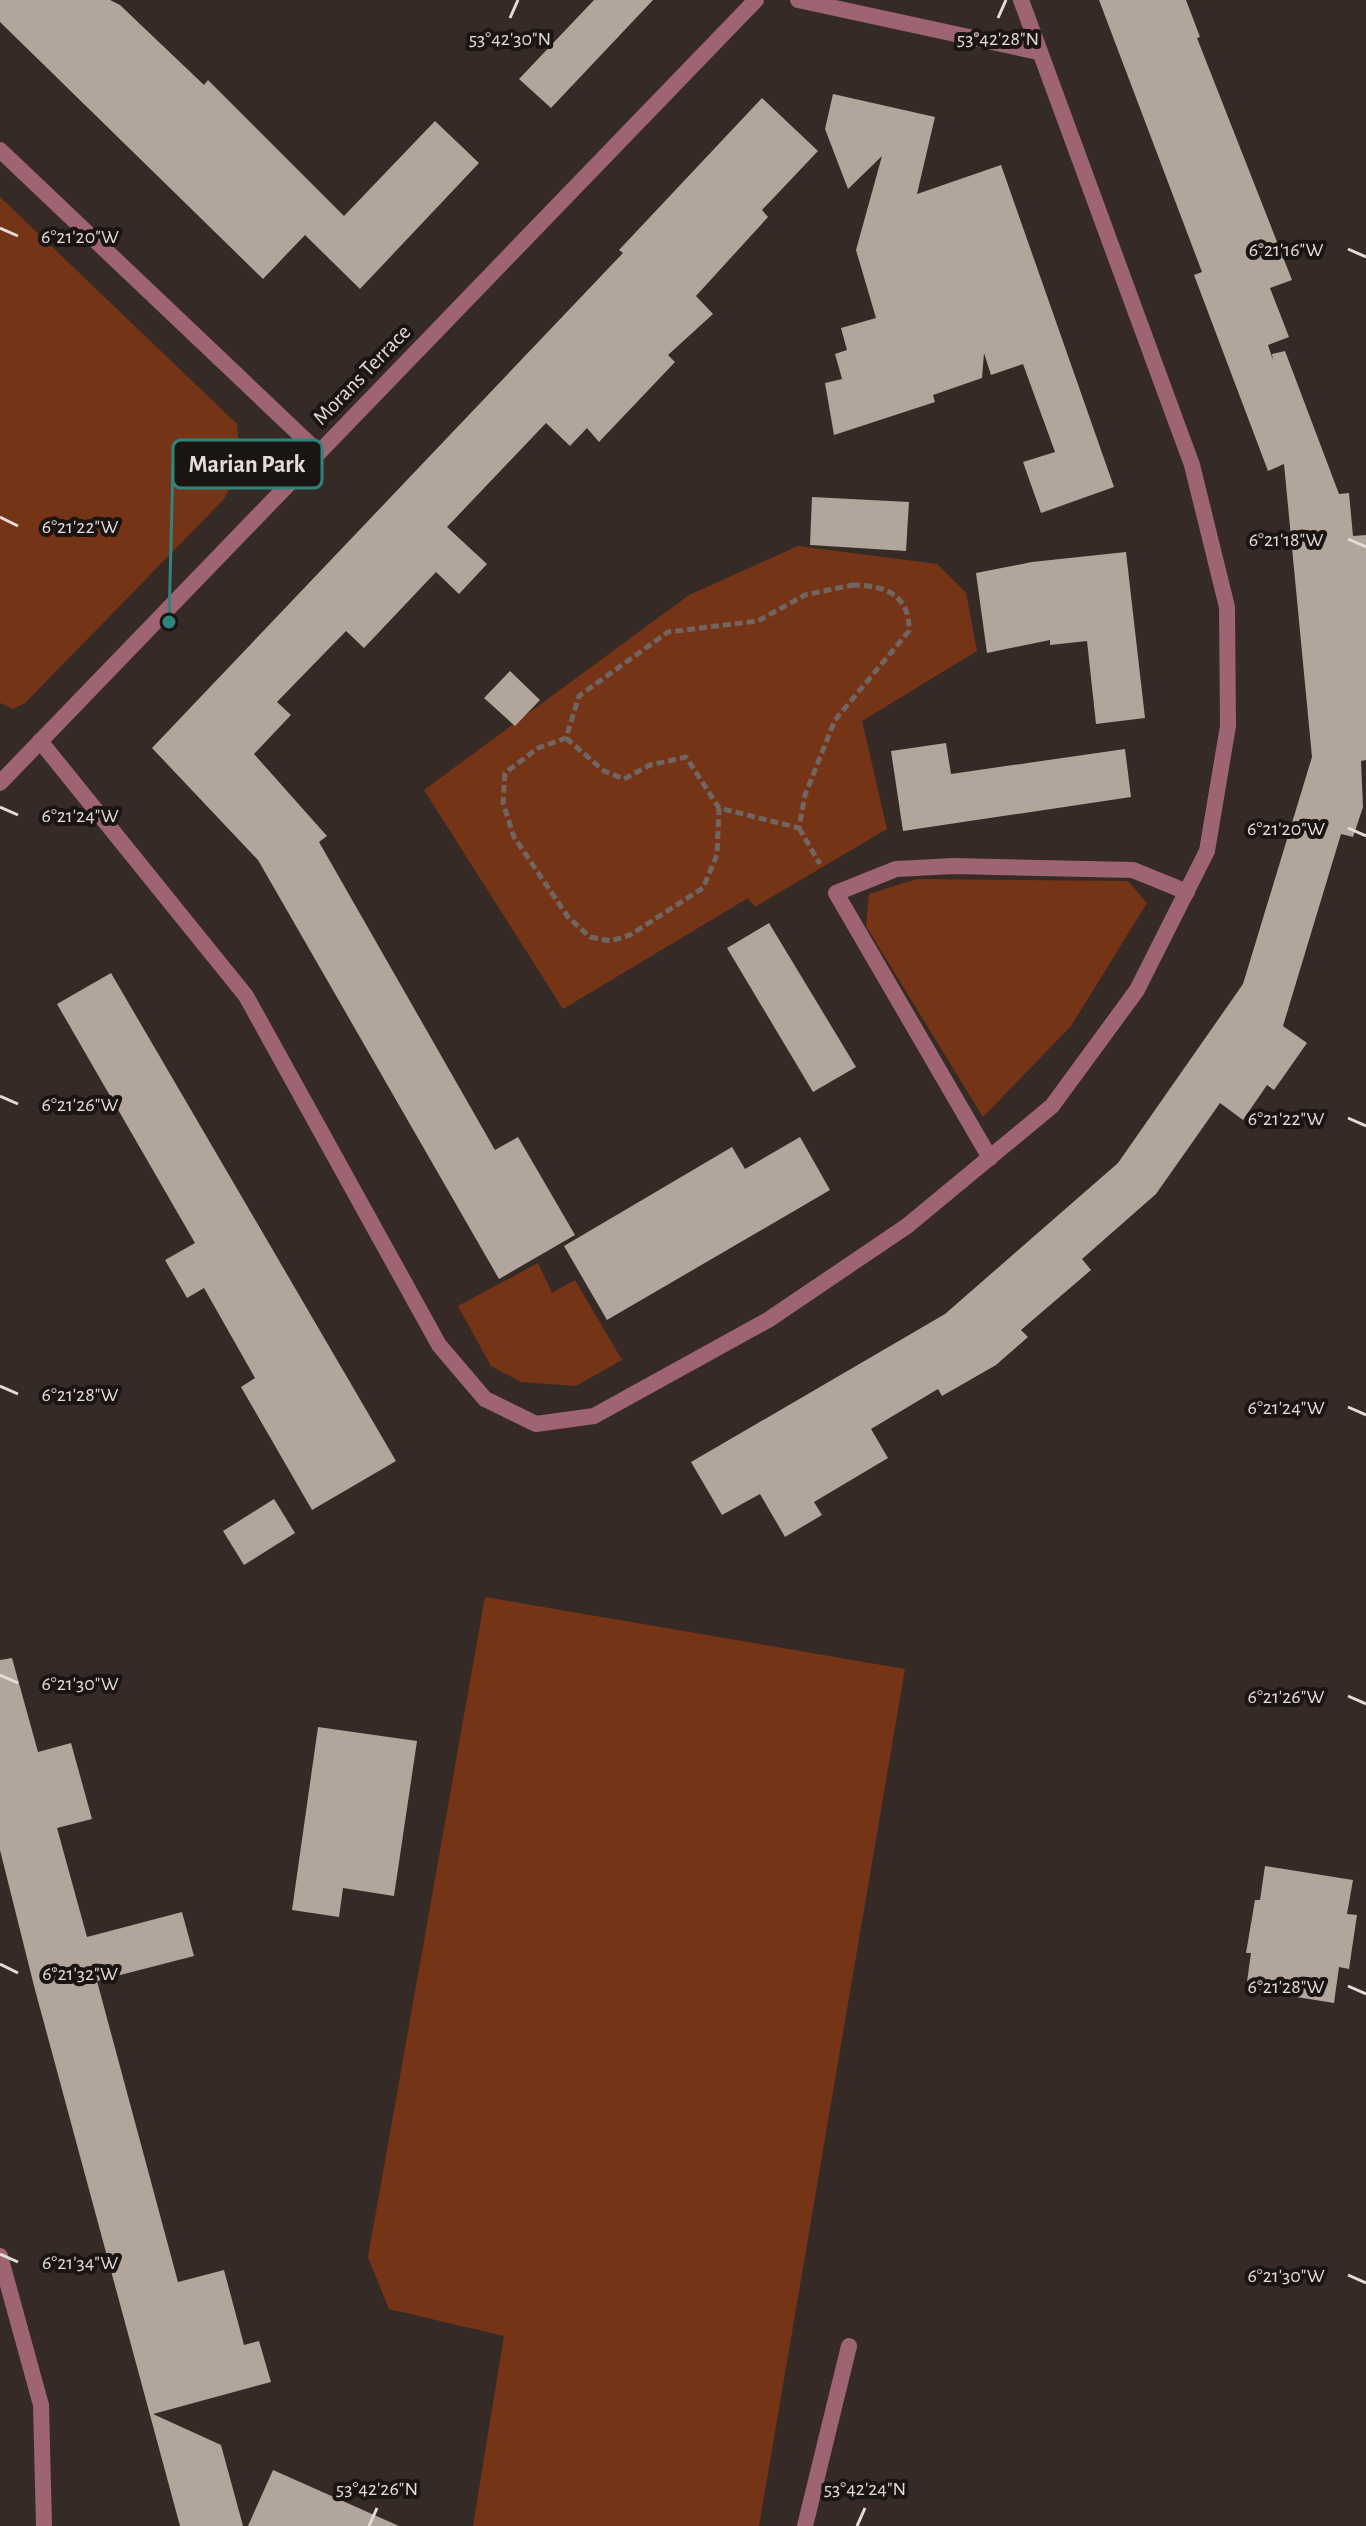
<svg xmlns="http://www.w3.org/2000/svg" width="1366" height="2526" viewBox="0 0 1366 2526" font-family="'Alegreya Sans',sans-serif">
<rect width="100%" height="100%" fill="#362a26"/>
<g fill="#763416">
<polygon points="0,197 237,424 241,466 224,499 25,703 13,709 0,703"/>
<polygon points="798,546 937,564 966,593 977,651 862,721 887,829 755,907 748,898 563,1009 424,790 689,595"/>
<polygon points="917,879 1128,881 1147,903 1071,1026 983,1117 866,926 869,894"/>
<polygon points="538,1263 552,1293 575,1280 622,1360 576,1386 521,1382 491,1366 458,1306"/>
<polygon points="485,1597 905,1669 759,2526 473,2526 504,2336 389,2309 368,2257"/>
</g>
<g fill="#b1a59c">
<polygon points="0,0 110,0 120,5 204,85 208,80 344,216 435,121 479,163 360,289 305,235 263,279 0,22"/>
<polygon points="594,0 653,0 551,108 519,79"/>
<polygon points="1099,0 1186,0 1200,37 1197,38 1292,280 1270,288 1289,337 1268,345 1273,360 1272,354 1285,351 1339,494 1349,493 1353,536 1366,535 1366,760 1361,761 1363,807 1353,837 1341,834 1283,1026 1307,1043 1274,1090 1267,1085 1243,1120 1220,1103 1156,1194 1082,1259 1091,1270 1021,1330 1028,1337 996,1365 942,1396 938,1389 871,1429 888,1458 814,1502 822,1515 785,1537 760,1494 722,1515 691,1462 945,1314 1118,1163 1243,984 1312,757 1284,464 1268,471 1194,275 1202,272"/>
<polygon points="833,94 935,117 917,194 1001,165 1114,487 1041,513 1023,462 1055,452 1023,364 991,375 984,353 982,378 933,395 935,402 834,435 825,383 842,379 835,354 847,350 841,328 876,318 856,250 882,156 848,189 825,129"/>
<polygon points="762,98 818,151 762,210 768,217 696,296 713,314 668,355 675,362 599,442 587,428 570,446 546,423 447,527 487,564 459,594 436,572 364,648 346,631 277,702 291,715 254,754 327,836 319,842 495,1150 518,1137 575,1235 499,1279 258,860 152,748 623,253 619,250"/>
<polygon points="812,497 909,502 906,551 810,545"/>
<polygon points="1126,552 1145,718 1096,724 1087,641 1050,645 1050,640 987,653 976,573 1032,562"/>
<polygon points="510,671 540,700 515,726 484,698"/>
<polygon points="946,743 951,774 1125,749 1131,797 903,831 891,751"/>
<polygon points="769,923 856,1067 813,1092 727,948"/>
<polygon points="111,973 396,1461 312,1510 241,1387 255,1378 204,1288 187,1298 165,1260 195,1243 57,1004"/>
<polygon points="800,1137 830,1190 607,1320 564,1246 732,1147 745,1169"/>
<polygon points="274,1499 295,1533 244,1565 223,1531"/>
<polygon points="12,1658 38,1752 71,1743 92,1819 57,1828 87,1937 182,1912 194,1956 97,1981 178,2282 224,2270 244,2345 259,2341 271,2382 153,2414 221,2445 243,2526 180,2526 34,1986 0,1850 0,1660"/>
<polygon points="318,1727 417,1741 394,1896 343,1888 339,1917 292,1910"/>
<polygon points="1265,1866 1353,1880 1347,1914 1357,1915 1349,1969 1339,1967 1334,2003 1246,1989 1251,1953 1246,1953 1255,1900 1260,1900"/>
<polygon points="273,2470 399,2526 248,2526"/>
</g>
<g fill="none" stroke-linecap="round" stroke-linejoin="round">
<g stroke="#706561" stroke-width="5" stroke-dasharray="8 4" stroke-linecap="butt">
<path d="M852 585C885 585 910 595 909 631L835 720 805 795 799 828 719 808 717 855 703 888 630 935 611 941 590 937 568 917 514 837 503 803 505 773 538 748 566 738 579 696 668 632 758 621 805 595Z"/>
<polyline points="566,738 604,771 624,779 650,765 686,757 719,808"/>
<polyline points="799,828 820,864"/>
</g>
<polyline stroke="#9e6471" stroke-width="16" points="805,2526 849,2346"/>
<g stroke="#9e6471" stroke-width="16">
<polyline points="798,0 1038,52"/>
<polyline points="0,150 317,451"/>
<polyline points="40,741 246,996 439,1345 485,1399 536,1424 594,1416 768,1320 907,1226 1052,1106 1137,990 1207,851 1228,726 1227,607 1192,465 1021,0"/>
<polyline points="0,783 756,0"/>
<polyline points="990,1158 836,893 896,869 954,866 1133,870 1187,892"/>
<polyline points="0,2256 41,2405 44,2526"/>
</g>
</g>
<path fill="none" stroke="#e4dcd9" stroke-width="3" d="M510 18 518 0M998 18 1006 0M0 228 18 236M1348 249 1366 257M0 517 18 526M1348 539 1366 547M0 807 18 815M1348 828 1366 836M0 1096 18 1104M1348 1118 1366 1126M0 1386 18 1394M1348 1407 1366 1415M0 1675 18 1683M1348 1696 1366 1704M0 1964 18 1973M1348 1986 1366 1994M0 2254 18 2262M1348 2275 1366 2283M369 2526 377 2508M857 2526 865 2508"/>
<g text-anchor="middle" stroke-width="8" stroke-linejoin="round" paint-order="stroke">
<g font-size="22" fill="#e4dcd9" stroke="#1a1412">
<text transform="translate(361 374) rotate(-46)" y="8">Morans Terrace</text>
</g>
</g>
<g font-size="20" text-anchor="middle" fill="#e4dcd9" stroke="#1a1412" stroke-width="8" stroke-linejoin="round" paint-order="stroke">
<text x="510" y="45">53°42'30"N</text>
<text x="998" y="45">53°42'28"N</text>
<text x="80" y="243">6°21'20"W</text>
<text x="1286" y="256">6°21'16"W</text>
<text x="80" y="533">6°21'22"W</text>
<text x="1286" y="546">6°21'18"W</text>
<text x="80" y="822">6°21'24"W</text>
<text x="1286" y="835">6°21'20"W</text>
<text x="80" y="1111">6°21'26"W</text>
<text x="1286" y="1125">6°21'22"W</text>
<text x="80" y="1401">6°21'28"W</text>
<text x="1286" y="1414">6°21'24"W</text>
<text x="80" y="1690">6°21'30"W</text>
<text x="1286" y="1703">6°21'26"W</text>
<text x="80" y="1980">6°21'32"W</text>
<text x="1286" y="1993">6°21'28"W</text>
<text x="80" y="2269">6°21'34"W</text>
<text x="1286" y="2282">6°21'30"W</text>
<text x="377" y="2495">53°42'26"N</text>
<text x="865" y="2495">53°42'24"N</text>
</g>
<path fill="none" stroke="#2f857e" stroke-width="3" d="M169 622L173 464"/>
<circle fill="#2f857e" stroke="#1a1412" stroke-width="3" cx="169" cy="622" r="8"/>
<rect fill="#1a1412" stroke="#2f857e" stroke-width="3" x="173" y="440" width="149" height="48" rx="8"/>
<g font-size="24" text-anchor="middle" font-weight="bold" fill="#e4dcd9">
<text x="247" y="472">Marian Park</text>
</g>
</svg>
